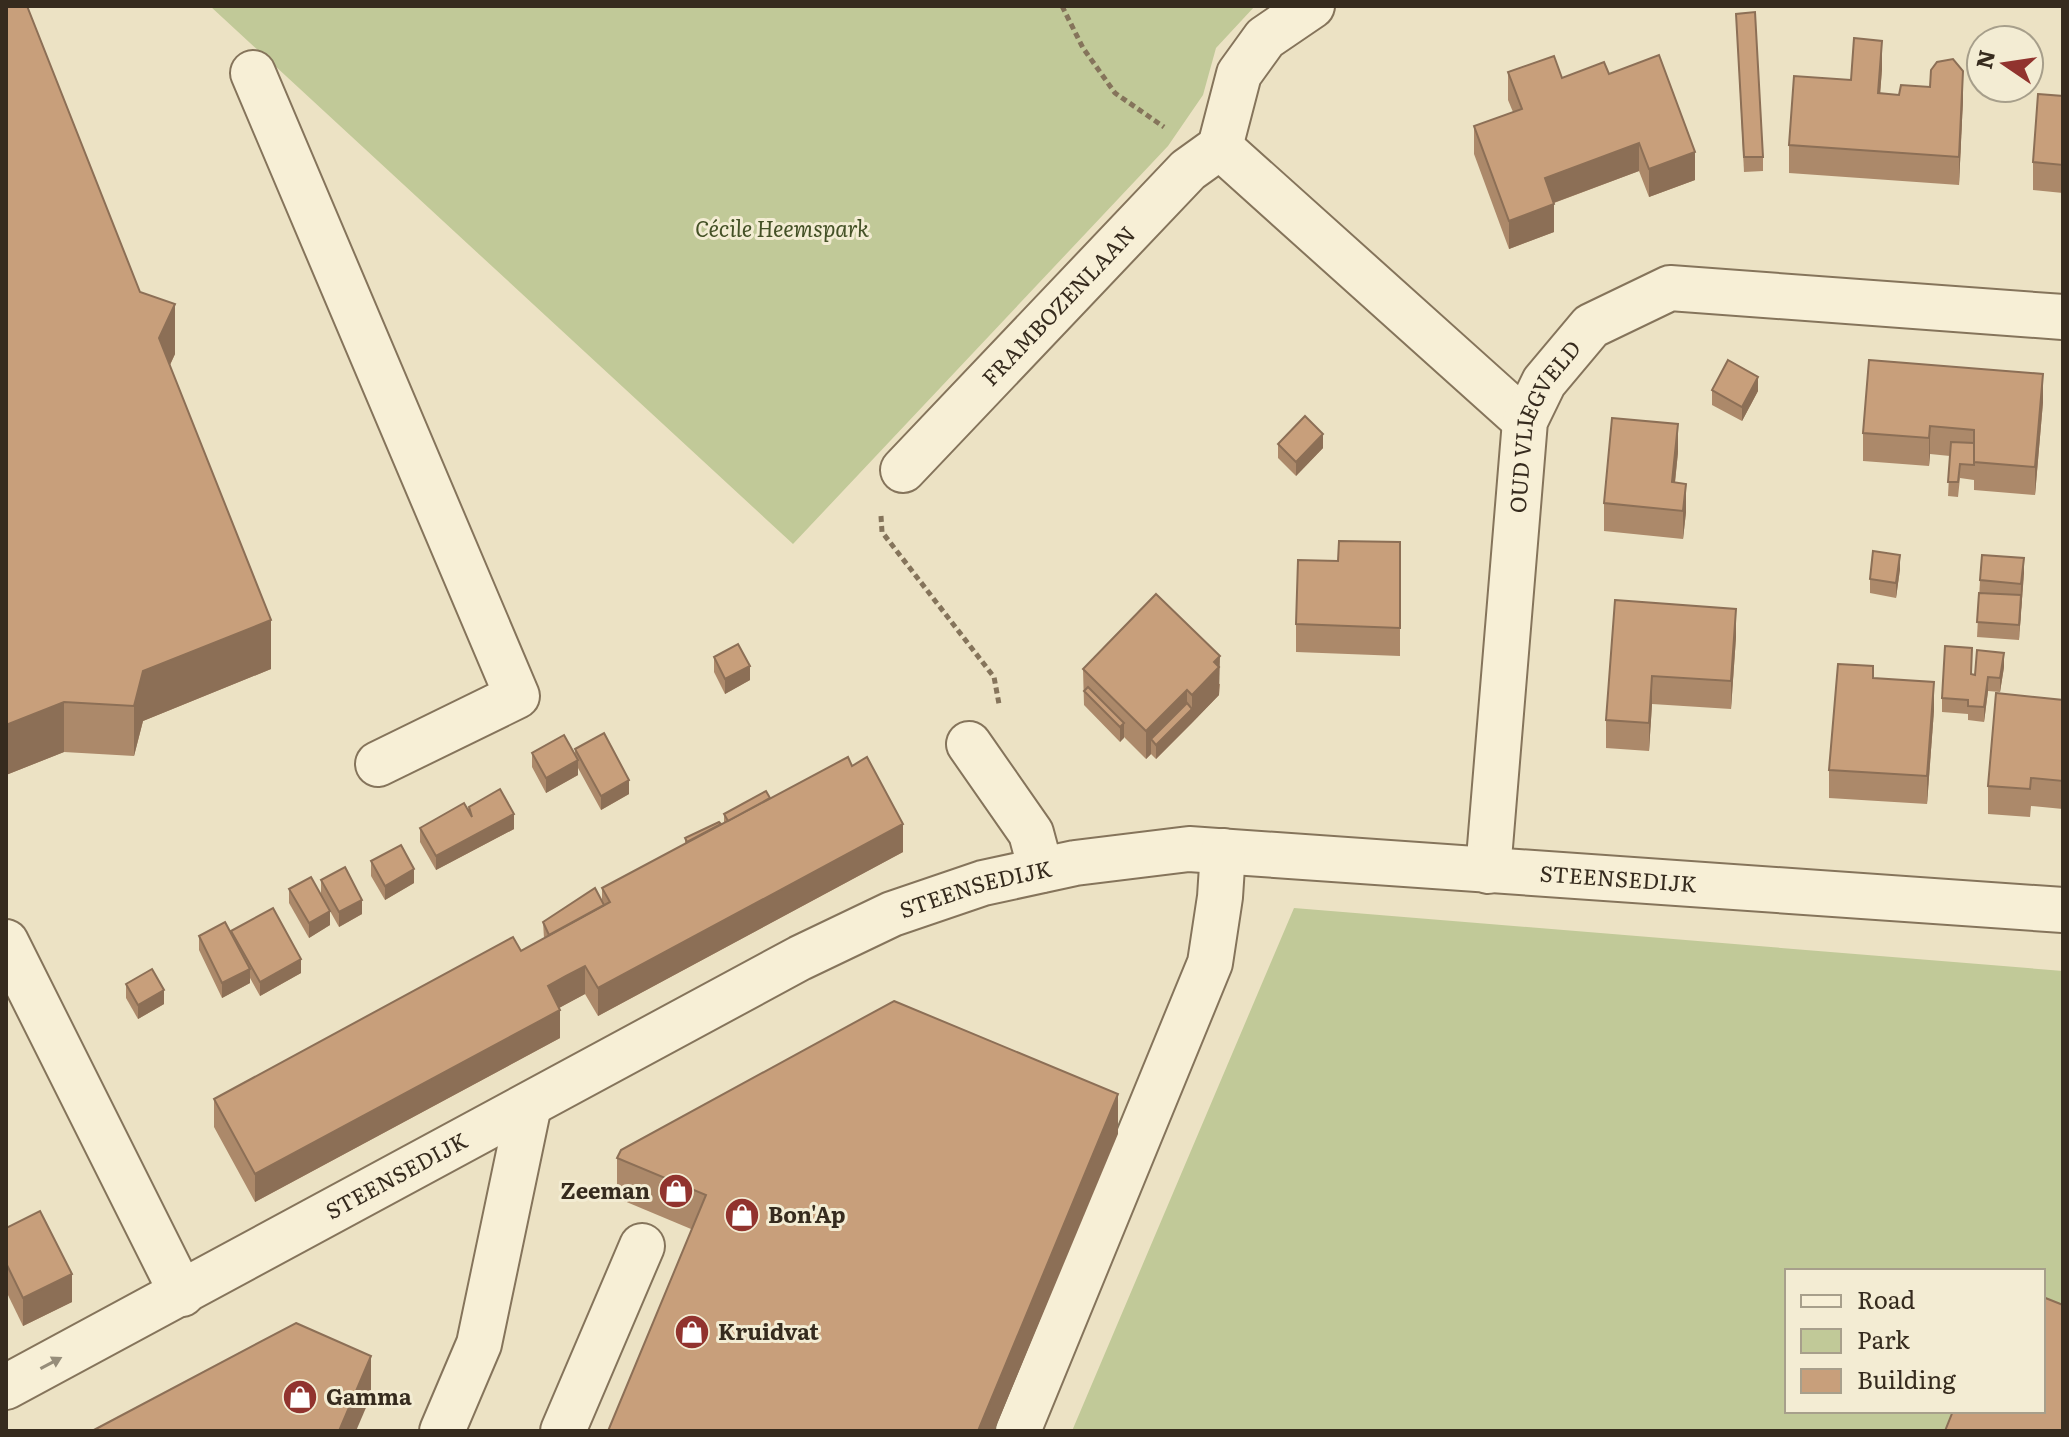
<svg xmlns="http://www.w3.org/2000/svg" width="2069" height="1437" viewBox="0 0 2069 1437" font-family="Literata,serif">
<rect width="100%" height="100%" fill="#ece2c4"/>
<g fill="#c1c998" fill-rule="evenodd">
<polygon points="210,6 1255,6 1216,48 1203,95 1168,146 793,544"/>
<path d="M1294 908 2063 971V1431H1072ZM1787 1271H2043V1411H1787Z"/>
</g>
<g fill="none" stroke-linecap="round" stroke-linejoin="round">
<g stroke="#85745b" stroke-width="48">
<g id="minor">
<polyline points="253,73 517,696 378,764"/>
<polyline points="1220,147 1525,421"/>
<path id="s1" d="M903 470 1188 170 1220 147 1239 74 1265 38 1312 6"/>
<polyline points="969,744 1031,833 1041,870"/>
<path id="s2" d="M1488 871 1525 421 1544 382 1591 326 1670 288 2063 317"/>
<polyline points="6,942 182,1294"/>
<path id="s3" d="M6 1387 800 958 892 914 983 883 1075 863 1189 849 2063 910"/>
<polyline points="442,1431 479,1344 529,1105"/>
<polyline points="563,1431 642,1246"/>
<polyline points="1018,1431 1210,963 1220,897 1223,851"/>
</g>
</g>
<g stroke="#85745b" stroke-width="5" stroke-dasharray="6 4" stroke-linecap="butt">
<polyline points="1062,6 1083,48 1115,93 1164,127"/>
<polyline points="881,516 882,532 994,677 999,704"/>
</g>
<use href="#minor" stroke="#f7efd6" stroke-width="44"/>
</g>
<g fill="#ac896a">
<polygon points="1736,14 1763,157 1763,171 1744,172"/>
<polygon points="1882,69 1880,94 1963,99 1959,185 1789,173 1789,145 1851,80"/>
<polygon points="1508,72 1562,78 1609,74 1695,180 1649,197 1639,171 1554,203 1554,232 1509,249 1474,154 1474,126 1513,112 1508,100"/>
<polygon points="2063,96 2063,193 2033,190 2033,162"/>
<polygon points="140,292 175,354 170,365 271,669 143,721 134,756 64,752 6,775"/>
<polygon points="1712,390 1758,391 1742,421 1712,405"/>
<polygon points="2043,402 2035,495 1974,490 1974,480 1960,478 1958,497 1948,496 1950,456 1930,454 1929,466 1863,461 1863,433"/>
<polygon points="1278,444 1323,448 1296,476 1278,458"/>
<polygon points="1678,452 1675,483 1686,512 1683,539 1604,531 1604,503"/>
<polygon points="1400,542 1400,656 1296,652 1296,624 1338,561"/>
<polygon points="1900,569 1896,598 1870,593 1870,579"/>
<polygon points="2024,572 2019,640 1977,637 1980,580"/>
<polygon points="1615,600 1736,637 1731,709 1652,704 1649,751 1606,748 1606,720"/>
<polygon points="714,657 750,680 725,694 714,672"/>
<polygon points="2004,667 2000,692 1988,691 1984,722 1968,720 1968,714 1942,712 1942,698 1971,674 1975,675"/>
<polygon points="1083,669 1220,684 1219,695 1156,759 1151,754 1146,759 1124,737 1120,742 1084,705"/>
<polygon points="1873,678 1934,710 1927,804 1829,798 1829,770"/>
<polygon points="2063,700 2063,809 2031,806 2030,817 1988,814 1988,786"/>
<polygon points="575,749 629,794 601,810 578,768 578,775 546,793 532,767 532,753 575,755"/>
<polygon points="852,766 903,852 598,1016 585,994 566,1004 559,1008 560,1038 255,1202 214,1127 214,1099 521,951 544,938 543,922 602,901 602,888 685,844 685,838 724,823 724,814 770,798"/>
<polygon points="469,807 514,829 436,870 420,842 420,828 469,811"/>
<polygon points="371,861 414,883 385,900 371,876"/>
<polygon points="321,880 362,914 339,927 321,895"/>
<polygon points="289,889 330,925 309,938 289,903"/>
<polygon points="231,931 301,973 260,996 250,978 250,983 222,998 199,950 199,936 231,934"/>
<polygon points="126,984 164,1004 138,1019 126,998"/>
<polygon points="1118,1134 691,1229 617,1198 617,1158"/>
<polygon points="6,1228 72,1302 23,1326 6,1291"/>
</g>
<g fill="#8c6f56">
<polygon points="1882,41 1882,69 1878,121 1878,93"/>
<polygon points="1963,71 1963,99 1959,185 1959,157"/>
<polygon points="1639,143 1639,171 1545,206 1545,178"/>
<polygon points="1695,152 1695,180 1649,197 1649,169"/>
<polygon points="1554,204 1554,232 1509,249 1509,221"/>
<polygon points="175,304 175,354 159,388 159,338"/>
<polygon points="2043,374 2043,402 2035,495 2035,467"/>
<polygon points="1758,377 1758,391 1742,421 1742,407"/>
<polygon points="1678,424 1678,452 1672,510 1672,482"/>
<polygon points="1930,426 1930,454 1929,466 1929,438"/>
<polygon points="1323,434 1323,448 1296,476 1296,462"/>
<polygon points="1686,484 1686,512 1683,539 1683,511"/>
<polygon points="1900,555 1900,569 1896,598 1896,583"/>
<polygon points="2024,558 2024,572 2019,640 2021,584"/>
<polygon points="1736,609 1736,637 1731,709 1731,681"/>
<polygon points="271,620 271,669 143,721 134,756 134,706 143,671"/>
<polygon points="2004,653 2004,667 2000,692 2000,678"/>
<polygon points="1220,656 1219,695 1192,723 1192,695 1214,662"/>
<polygon points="750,666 750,680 725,694 725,679"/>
<polygon points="1652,676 1652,704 1649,751 1649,723"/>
<polygon points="1988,677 1988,691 1984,722 1984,707"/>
<polygon points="1934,682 1934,710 1927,804 1927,776"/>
<polygon points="1187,690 1187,714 1192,709 1192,723 1156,759 1156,745 1151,739 1151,754 1146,759 1146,731"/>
<polygon points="64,702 64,752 6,775 6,725"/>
<polygon points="1124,723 1124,738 1120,742 1120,727"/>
<polygon points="578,760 578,775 546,793 546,778"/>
<polygon points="629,780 629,794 601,810 601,796"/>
<polygon points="514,814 514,829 436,870 436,856"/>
<polygon points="903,824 903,852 598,1016 598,988"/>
<polygon points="414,869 414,883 385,900 385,886"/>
<polygon points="362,900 362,914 339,927 339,912"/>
<polygon points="330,911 330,925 309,938 309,923"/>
<polygon points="301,959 301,973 260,996 260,982"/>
<polygon points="585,966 585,994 548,1014 548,986"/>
<polygon points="250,969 250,983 222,998 222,983"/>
<polygon points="164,990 164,1004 138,1019 138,1005"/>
<polygon points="560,1010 560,1038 255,1202 255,1174"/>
<polygon points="1118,1094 1118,1134 994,1431 978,1431"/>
<polygon points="72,1274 72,1302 23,1326 23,1298"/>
<polygon points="371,1356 371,1396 356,1431 339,1431"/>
</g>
<g fill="#c89f7b" stroke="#8c6f56" stroke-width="2">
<polygon points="6,6 27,6 140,292 175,304 159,338 271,620 143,671 134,706 64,702 6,725"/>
<polygon points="1755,12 1763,157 1744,157 1736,14"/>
<polygon points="1854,38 1882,41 1878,93 1899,95 1901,85 1930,87 1931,70 1937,62 1953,59 1963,71 1959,157 1789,145 1794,76 1851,80"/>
<polygon points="1659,55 1695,152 1649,169 1639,143 1545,178 1554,204 1509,221 1474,126 1522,109 1508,72 1554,56 1562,78 1604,62 1609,74"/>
<polygon points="2038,94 2063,96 2063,165 2033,162"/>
<polygon points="1728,360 1758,377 1742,407 1712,390"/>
<polygon points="1869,360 2043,374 2035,467 1974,462 1974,430 1930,426 1929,438 1863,433"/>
<polygon points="1305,416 1323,434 1296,462 1278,444"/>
<polygon points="1612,418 1678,424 1672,482 1686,484 1683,511 1604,503"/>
<polygon points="1951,442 1974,443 1974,465 1960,464 1958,482 1948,482"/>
<polygon points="1339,541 1400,542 1400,628 1296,624 1298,560 1338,561"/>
<polygon points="1873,551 1900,555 1896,583 1870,579"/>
<polygon points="1982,555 2024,558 2021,584 1980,580"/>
<polygon points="1979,593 2021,595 2019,625 1977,622"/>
<polygon points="1156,594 1220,656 1214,662 1219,667 1192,695 1187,690 1146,731 1083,669"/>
<polygon points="1615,600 1736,609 1731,681 1652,676 1649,723 1606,720"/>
<polygon points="738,644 750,666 725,679 714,657"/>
<polygon points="1945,646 1972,648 1971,674 1975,675 1977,650 2004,653 2000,678 1988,677 1984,707 1968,706 1968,700 1942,698"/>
<polygon points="1838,664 1873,666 1873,678 1934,682 1927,776 1829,770"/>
<polygon points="1088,687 1124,723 1120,727 1084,691"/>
<polygon points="1996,693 2063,700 2063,781 2031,778 2030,789 1988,786"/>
<polygon points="1187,703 1192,709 1156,745 1151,739"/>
<polygon points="604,733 629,780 601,796 575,749"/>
<polygon points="564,735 578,760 546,778 532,753"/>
<polygon points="848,757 852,766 867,757 903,824 598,988 585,966 566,976 548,986 560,1010 255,1174 214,1099 513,937 521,951 610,902 602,888"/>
<polygon points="500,789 514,814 436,856 420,828 464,803 472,817 469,807"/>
<polygon points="766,791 770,798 728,821 724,814"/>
<polygon points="719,822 721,824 687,842 685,838"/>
<polygon points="401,845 414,869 385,886 371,861"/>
<polygon points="345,867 362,900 339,912 321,880"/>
<polygon points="311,877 330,911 309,923 289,889"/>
<polygon points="595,888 604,905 549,935 543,922"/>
<polygon points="273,908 301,959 260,982 231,931"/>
<polygon points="225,922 250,969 222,983 199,936"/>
<polygon points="152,969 164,990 138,1005 126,984"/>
<polygon points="894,1001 1118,1094 978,1431 608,1431 706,1195 617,1158 621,1150"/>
<polygon points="40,1211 72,1274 23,1298 6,1263 6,1228"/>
<polygon points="2043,1297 2063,1305 2063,1431 1945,1431 1953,1411 2043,1411"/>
<polygon points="296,1323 371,1356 339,1431 92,1431"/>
</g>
<defs><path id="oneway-solid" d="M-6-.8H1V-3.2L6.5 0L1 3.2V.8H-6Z" transform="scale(2)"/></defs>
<use fill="#968d7a" href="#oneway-solid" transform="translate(51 1363) rotate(-28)"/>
<defs>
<g id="shop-disc" transform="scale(1.8)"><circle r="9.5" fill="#91332e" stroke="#f3ecd3"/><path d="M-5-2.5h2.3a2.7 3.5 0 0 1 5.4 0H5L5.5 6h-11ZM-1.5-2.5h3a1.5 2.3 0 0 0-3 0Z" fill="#fff"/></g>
</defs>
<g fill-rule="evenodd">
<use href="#shop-disc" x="676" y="1191"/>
<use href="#shop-disc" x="742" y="1215"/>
<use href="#shop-disc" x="692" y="1332"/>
<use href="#shop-disc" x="300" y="1397"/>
</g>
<g text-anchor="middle" stroke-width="6" stroke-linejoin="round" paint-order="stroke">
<g font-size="22" font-style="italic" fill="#445126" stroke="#f3ecd3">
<text x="782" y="237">Cécile Heemspark</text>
</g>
<g font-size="22" fill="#362b1e" stroke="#f3ecd3">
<text dy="8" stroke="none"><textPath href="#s1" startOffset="226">FRAMBOZENLAAN</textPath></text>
<text dy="8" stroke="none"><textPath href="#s2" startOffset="452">OUD VLIEGVELD</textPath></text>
<text dy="8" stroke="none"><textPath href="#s3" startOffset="1740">STEENSEDIJK</textPath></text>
<text dy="8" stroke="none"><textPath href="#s3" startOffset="1092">STEENSEDIJK</textPath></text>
<text dy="8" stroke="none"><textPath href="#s3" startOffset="444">STEENSEDIJK</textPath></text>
</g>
<g font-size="22" font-weight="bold" fill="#362b1e" stroke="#f3ecd3" text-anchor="start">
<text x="650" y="1199" text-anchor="end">Zeeman</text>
<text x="768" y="1223">Bon'Ap</text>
<text x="718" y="1340">Kruidvat</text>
<text x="326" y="1405">Gamma</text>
</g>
</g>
<rect width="2069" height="1437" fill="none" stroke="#362b1e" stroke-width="16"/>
<rect x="1785" y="1269" width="260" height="144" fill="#f3ecd3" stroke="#a79f8b" stroke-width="2"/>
<rect x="1801" y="1295" width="40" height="12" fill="#f7efd6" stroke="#a79f8b" stroke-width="2"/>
<text x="1857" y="1309" font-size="24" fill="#362b1e">Road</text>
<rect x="1801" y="1329" width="40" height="24" fill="#c1c998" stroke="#a79f8b" stroke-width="2"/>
<text x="1857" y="1349" font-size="24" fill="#362b1e">Park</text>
<rect x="1801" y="1369" width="40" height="24" fill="#c89f7b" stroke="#a79f8b" stroke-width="2"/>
<text x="1857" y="1389" font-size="24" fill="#362b1e">Building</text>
<g transform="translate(2005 64) rotate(283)"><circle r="38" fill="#f3ecd3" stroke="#a79f8b" stroke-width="2"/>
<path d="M0-6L14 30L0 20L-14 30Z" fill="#91332e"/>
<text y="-12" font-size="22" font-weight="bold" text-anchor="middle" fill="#362b1e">N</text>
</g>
</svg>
